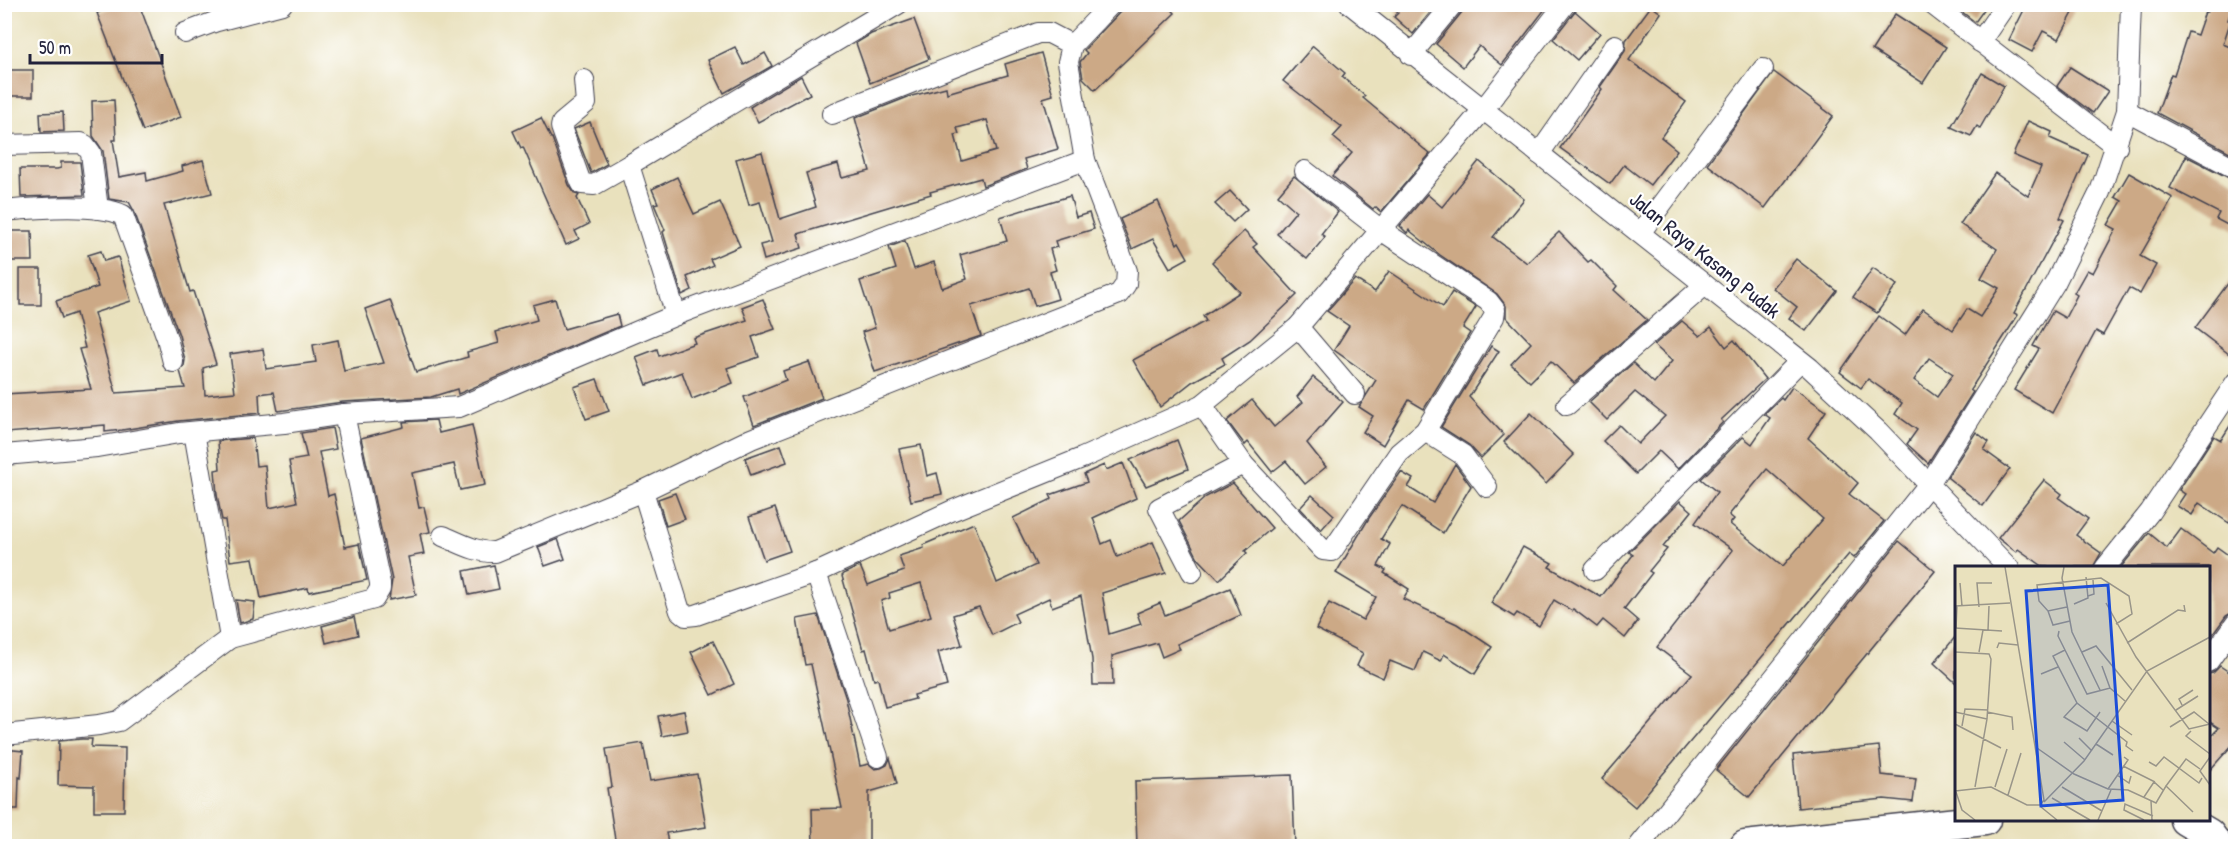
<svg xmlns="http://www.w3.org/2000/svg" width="2240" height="851" viewBox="0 0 2240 851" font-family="'Patrick Hand',sans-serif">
<rect width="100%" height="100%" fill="#fff"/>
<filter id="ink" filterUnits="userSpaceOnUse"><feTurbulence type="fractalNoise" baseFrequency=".0167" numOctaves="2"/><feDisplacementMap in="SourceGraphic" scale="12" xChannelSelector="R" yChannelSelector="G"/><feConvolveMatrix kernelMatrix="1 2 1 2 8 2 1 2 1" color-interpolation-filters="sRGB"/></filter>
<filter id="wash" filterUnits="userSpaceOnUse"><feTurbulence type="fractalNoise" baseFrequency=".008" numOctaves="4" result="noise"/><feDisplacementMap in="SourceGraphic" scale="24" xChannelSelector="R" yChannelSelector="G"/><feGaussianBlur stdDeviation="1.35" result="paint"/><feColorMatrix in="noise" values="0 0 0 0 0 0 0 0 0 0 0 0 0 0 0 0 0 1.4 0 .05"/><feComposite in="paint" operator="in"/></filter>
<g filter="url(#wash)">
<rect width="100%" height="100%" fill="#e9e1bd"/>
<g id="blocks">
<g fill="#cca986" fill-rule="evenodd">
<polygon points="119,4 139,4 181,117 143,131 97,13"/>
<polygon points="1123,4 1167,4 1175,13 1095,90 1083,78 1080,62 1087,53 1084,50 1120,12"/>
<polygon points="1389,4 1437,4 1413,34 1394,17 1398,13"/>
<polygon points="1465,4 1549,4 1502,65 1479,46 1463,67 1436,44 1462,12"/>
<polygon points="1952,4 1988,4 1975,22"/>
<polygon points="2027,4 2062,4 2074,11 2059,39 2043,31 2032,52 2009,40"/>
<polygon points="2209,4 2233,4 2228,20 2231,20 2223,44 2235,49 2235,155 2157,113 2171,74 2174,75 2188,32 2197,35 2205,12 2207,12"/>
<polygon points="1651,6 1661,13 1629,60 1686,102 1661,137 1677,150 1650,185 1624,165 1610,184 1560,148 1602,89 1600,87 1625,51 1626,40"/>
<polygon points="1575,11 1600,33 1577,60 1553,39"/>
<polygon points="1895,14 1946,47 1923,83 1872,50"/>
<polygon points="914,19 929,59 870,83 856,43 871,34"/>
<polygon points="1313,46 1345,73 1342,77 1365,96 1363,98 1430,154 1381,212 1375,207 1373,209 1332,176 1352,153 1333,137 1342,127 1283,81"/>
<polygon points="735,47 744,65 765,53 772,66 724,93 708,60"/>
<path d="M1041 53 1053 95 1043 98 1058 149 1024 159 1027 169 983 186 981 178 930 192 931 194 798 234 802 248 764 260 760 245 772 242 760 202 749 205 736 159 762 152 780 219 816 207 806 173 838 164 842 178 870 171 855 118 908 97 946 87 947 93 1008 75 1005 64ZM987 120 996 151 962 161 955 135 959 134 957 128Z"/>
<polygon points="2070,67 2108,91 2093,113 2057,86"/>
<rect x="4" y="70" width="29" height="26"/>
<polygon points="1774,72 1833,116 1765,208 1707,164"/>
<polygon points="1982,73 2004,86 1980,128 1977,126 1971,136 1951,127"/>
<polygon points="801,76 810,94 758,122 750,107"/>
<polygon points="114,100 116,140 113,140 119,177 146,172 147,181 183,171 182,166 203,160 212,193 164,205 190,292 193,291 216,364 203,368 205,395 235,392 230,354 263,349 266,369 316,362 313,345 338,340 344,371 384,363 365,309 390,300 416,372 468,357 467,352 499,343 496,332 537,320 533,305 555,299 564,329 617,314 620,326 458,394 457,389 431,397 343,402 278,411 274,392 259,394 260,413 178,421 122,430 105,432 105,425 6,433 4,394 91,389 79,349 85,348 76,313 62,318 56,301 98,287 88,255 101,251 104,261 118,257 131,301 94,313 116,393 185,388 180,371 184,366 185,360 179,335 134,211 129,202 109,199 103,151 93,136 92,101"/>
<polygon points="63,112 64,131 41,132 40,113"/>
<polygon points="541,118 551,138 552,138 569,185 575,194 579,195 577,198 589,224 575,231 579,239 566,245 523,147 521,148 513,131"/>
<path d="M2028 121 2052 132 2050 138 2088 155 2060 218 2064 220 2014 313 2018 315 1970 390 1973 392 1928 463 1907 444 1917 430 1895 414 1902 403 1868 379 1861 388 1840 372 1879 316 1905 335 1923 309 1953 330 1967 309 1980 317 1999 288 1981 278 1997 249 1960 224 1995 173 2028 196 2041 167 2013 155ZM1929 358 1953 374 1937 397 1914 380Z"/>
<polygon points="590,122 607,164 591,173 574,129"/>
<polygon points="2186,156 2235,181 2235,229 2216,219 2219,213 2170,188"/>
<polygon points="1479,161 1524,199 1493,237 1527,263 1559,232 1588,262 1591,260 1617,286 1614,290 1647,320 1574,383 1551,361 1530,382 1511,364 1531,343 1506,317 1506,306 1497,294 1440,255 1409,230 1407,233 1400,226 1427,194 1442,207"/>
<polygon points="61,162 80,162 84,195 21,197 20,169 57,169 61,168"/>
<polygon points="2129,173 2173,198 2140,256 2156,265 2140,294 2129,288 2103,335 2096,331 2052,413 2014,390 2039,349 2033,346 2053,311 2065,318 2077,295 2074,293 2087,270 2093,273 2116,229 2108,225 2122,201 2115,197"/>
<polygon points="1294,176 1338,212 1321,234 1325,237 1307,259 1277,234 1296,211 1278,195"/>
<polygon points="677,177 694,214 720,202 740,246 710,259 713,265 687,277 692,290 682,295 663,232 665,230 654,204 658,203 652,189"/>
<polygon points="1230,191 1247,209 1233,222 1215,204"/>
<polygon points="1070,196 1076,217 1089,213 1094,229 1055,241 1057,247 1050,249 1056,270 1050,272 1058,299 1035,306 1029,288 971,306 981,336 875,372 862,332 875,328 860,281 896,269 889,247 905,241 914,269 934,262 942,288 967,279 960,255 1007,241 1000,217"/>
<polygon points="1158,201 1177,244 1179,242 1188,258 1170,268 1153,239 1132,249 1120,219"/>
<polygon points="8,231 32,231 33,261 8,261"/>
<polygon points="1244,231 1257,244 1253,247 1297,295 1250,340 1222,358 1225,364 1192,382 1160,407 1133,360 1206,321 1203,316 1240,292 1212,262"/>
<polygon points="1796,259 1837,291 1806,331 1789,318 1797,307 1773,288"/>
<polygon points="1873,268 1897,285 1877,313 1853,297"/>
<rect x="20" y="269" width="21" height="36"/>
<polygon points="1389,271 1443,307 1452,292 1476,307 1463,328 1470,333 1424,409 1409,400 1383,445 1363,432 1373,416 1359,407 1376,380 1334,350 1349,326 1327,311 1355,279 1375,292"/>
<polygon points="2235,274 2235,345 2229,354 2195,328"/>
<polygon points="763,299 775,329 752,337 759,357 727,368 733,383 692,399 682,372 647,385 636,357 657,349 659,356 695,343 693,338 747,320 742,307"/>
<polygon points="1682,321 1700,336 1711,327 1726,347 1734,340 1765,379 1721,420 1723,422 1678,469 1659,451 1636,474 1603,441 1619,425 1638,444 1665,416 1635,392 1607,420 1589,402 1633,363 1654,383 1672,361 1654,345"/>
<polygon points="1491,346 1499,351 1469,397 1504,435 1481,458 1469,445 1441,427"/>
<polygon points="809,362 822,398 754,425 744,397 786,380 783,371"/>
<polygon points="1313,377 1343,402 1307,443 1326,467 1305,484 1286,461 1272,472 1248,442 1245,445 1227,421 1252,400 1274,427 1303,402 1297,397"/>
<polygon points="597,379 609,411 586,419 574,387"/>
<path d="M1792 387 1826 411 1808 438 1858 483 1849 494 1884 521 1854 558 1849 554 1635 807 1602 779 1692 674 1657 647 1733 550 1695 523 1717 492 1701 479 1743 437 1752 444 1770 418 1764 414 1781 398 1783 400ZM1767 469 1823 519 1783 566 1730 524 1734 519 1729 515Z"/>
<polygon points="1531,413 1574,455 1546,484 1504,442"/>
<polygon points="2235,418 2235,512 2229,523 2199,503 2192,515 2177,506 2185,494 2179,490 2214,436 2221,440"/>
<polygon points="436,420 439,433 472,425 485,485 460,490 454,464 412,473 419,508 424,507 430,532 420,534 424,554 408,557 416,595 389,600 392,580 361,438 404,427 403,422"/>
<polygon points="332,428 336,449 319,452 328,496 334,494 345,547 359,544 367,580 309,592 308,588 261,598 253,558 230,561 225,520 222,520 217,495 215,470 220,469 218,441 253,438 256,466 265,465 269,508 297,502 289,461 307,458 301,433"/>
<polygon points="1976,432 1989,442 1984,450 2010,469 1983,506 1947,477"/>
<polygon points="1177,440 1188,469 1146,486 1130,460"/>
<polygon points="781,445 787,462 751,475 745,458"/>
<polygon points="921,445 927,476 937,473 942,494 911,501 899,449"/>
<path d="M1123 463 1136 498 1093 518 1102 544 1111 540 1117 557 1153 542 1166 573 1102 593 1109 634 1141 624 1137 613 1160 603 1165 615 1230 588 1241 615 1177 644 1180 649 1162 657 1157 643 1112 656 1113 685H1093L1092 659 1081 596 1052 607 1049 598 1014 614 1018 622 992 635 979 607 953 615 962 645 938 652 947 686 914 695 915 699 885 707 878 679 874 680 866 649 863 650 842 576 845 573 860 566 868 585 904 571 899 556 924 548 923 545 974 523 997 583 1036 565 1013 518 1052 499 1050 495 1087 482 1084 474 1104 465 1106 470ZM921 583 931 616 889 629 881 601 890 598 889 593Z"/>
<polygon points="1455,464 1471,486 1443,533 1402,506 1381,539 1390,544 1378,566 1386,570 1384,573 1409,589 1403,599 1457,624 1492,647 1475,674 1444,654 1441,661 1423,652 1415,671 1390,661 1383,678 1357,666 1363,653 1316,629 1329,603 1363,620 1376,597 1336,573 1369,518 1401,472 1413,479 1408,487 1433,503"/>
<polygon points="2044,480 2062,494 2059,498 2088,519 2076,535 2101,553 2093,567 2044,567 2018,549 2016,552 1998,538"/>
<polygon points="1233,483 1272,528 1245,551 1247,553 1219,580 1198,558 1179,521 1206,497"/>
<polygon points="675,493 685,519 666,526 658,499"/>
<polygon points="1312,495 1334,515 1321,530 1300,508"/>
<polygon points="1680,501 1692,511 1663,547 1667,549 1649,571 1652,573 1624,609 1638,621 1625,638 1603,620 1597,627 1573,609 1572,611 1554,600 1539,626 1517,613 1514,617 1491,603 1523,547 1552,563 1549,567 1601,597 1633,555 1629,552"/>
<polygon points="775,508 790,551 764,560 749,517"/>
<polygon points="2181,529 2213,553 2217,547 2235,560 2235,611 2226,616 2208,641 2208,567 2121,567 2149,533 2167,548"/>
<polygon points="558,539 565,559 545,566 538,547"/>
<polygon points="1899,541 1935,571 1749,797 1716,770"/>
<polygon points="494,565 499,589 469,595 464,571"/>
<polygon points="236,600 255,602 253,619 240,623"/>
<polygon points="818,615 846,699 860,766 869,764 875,769 881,768 887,765 890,758 897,784 869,792 869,846 813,846 812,809 842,808 811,664 805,665 797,619"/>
<polygon points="354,617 358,635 326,643 322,626"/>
<polygon points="1956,636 1956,683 1934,663"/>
<polygon points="713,641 734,684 712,695 691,652"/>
<polygon points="2220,666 2235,676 2235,742 2208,772 2208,739 2219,728 2208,721 2208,674 2213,673"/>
<polygon points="684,711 688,731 662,736 658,716"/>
<polygon points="82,739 92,739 91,747 125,748 124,811 94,811 94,786 58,785 59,741"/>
<polygon points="643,743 650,781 697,774 706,827 666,833 669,846 616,846 607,788 612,787 606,749"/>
<polygon points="1879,746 1882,775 1916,779 1913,802 1884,799 1798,808 1793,755"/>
<polygon points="4,749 23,751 21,778 19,777 18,809 4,809"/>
<polygon points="1292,775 1295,846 1137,846 1135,781"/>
</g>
</g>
</g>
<g filter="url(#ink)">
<use href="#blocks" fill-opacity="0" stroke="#403f4e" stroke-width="1.5"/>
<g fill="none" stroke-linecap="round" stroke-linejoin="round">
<g stroke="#403f4e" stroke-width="22">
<g id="minor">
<polyline points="1350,4 1810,368 1878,431 2009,568"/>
<polyline points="1932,4 2117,147"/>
<polyline points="185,33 217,21 282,4"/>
<polyline points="1980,42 2006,4"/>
<polyline points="1411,55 1453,4"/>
<polyline points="584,80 586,103 562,123 561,127 580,180 582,184 594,185 629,165"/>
<polyline points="2127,111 2236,169"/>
<polyline points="832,114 1038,33 1049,33 1072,45"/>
<polyline points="4,145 81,143 85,145 91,153 98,209"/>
<polyline points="1539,154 1615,45"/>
<path d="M4 211C34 208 97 203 123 215L167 338 173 362"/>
<polyline points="1640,233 1763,69"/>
<polyline points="676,315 629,165 898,4"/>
<polyline points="1298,327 1355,394"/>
<polyline points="1202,405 1243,464 1323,550 1332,551 1399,453 1425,431 1494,317 1495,310 1488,301 1381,230 1305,171"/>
<polyline points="1567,405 1705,285"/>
<polyline points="1425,431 1463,455 1487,487"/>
<polyline points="4,455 97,447 179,433 284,423 344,414 459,407 676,315 1085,160"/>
<polyline points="643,491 680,611 686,616 696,615 816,573 951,511 1082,458 1202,405 1298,327 1482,111 1565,4"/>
<path d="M443 536C460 543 477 553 495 552L643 491 751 439 1119 294 1126 284 1127 271 1085 160 1068 62 1072 45 1111 4"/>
<polyline points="2105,568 2150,512 2236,382"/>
<polyline points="1595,570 1800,361"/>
<polyline points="1192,572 1159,508 1243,464"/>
<polyline points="816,573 878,757"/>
<polyline points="230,638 374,599 380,589 380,583 344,414"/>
<polyline points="2208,662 2236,623"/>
<polyline points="4,735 99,725 119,721 230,638 194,432"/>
<polyline points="1639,846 1929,484 2055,283 2100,192 2127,111 2131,4"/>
</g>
</g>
<g stroke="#403f4e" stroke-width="33">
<g id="highway">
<polyline points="2185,820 2209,834 2218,846"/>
<polyline points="1745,846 1985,820"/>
</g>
</g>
<use href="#minor" stroke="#fff" stroke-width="20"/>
<use href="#highway" stroke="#fff" stroke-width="30"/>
</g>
</g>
<g text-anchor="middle" stroke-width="4.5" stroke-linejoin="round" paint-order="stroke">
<g font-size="21" fill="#22223b" stroke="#fff">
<text transform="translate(1705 255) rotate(39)" y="7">Jalan Raya Kasang Pudak</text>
</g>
</g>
<g transform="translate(1955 566)">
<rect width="255" height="255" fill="#e9e1bd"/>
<path fill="none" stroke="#999589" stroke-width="1.5" d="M109 1 107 12 117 66 145 124M5 17 7 40M133 30 139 28 138 14M151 37 181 91 234 163 255 158M119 38 133 32 131 11M0 40 55 37M24 41 22 17H37M112 41 93 45 84 35 82 19 146 12 174 30 177 48 161 58M93 45 98 59 115 55M0 62 47 65M1 62 2 40M33 64 34 40M104 65 103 70 132 128 155 122 170 135M172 77 223 44 230 45 229 39M42 82 44 77 63 79M110 84 98 90 122 137 172 176 171 180 178 185M0 86 34 88 36 93 32 153 20 221M24 86 28 64M127 86 141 80 177 124M147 100 155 122M86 108 103 101M122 137 109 151 132 165 145 146M227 139 224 133 238 124M221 144 243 130M0 146 32 153M32 146 57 151 58 164M157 155 177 169M0 158 46 182M7 160 10 143 33 144M215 161 239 146 254 158M236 165 231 170 255 188M124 172 137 185M109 176 130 194M141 178 158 189M82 182 119 208 153 223 173 224 201 237 211 220M255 191 245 205 255 219M194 196 201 200 209 191 244 217 247 212M168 200 200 216M162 209 174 217 176 210M40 221 52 183M107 221 147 245M153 223 173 194 169 191M0 225 36 221 72 239H85L89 234 50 1M1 226 7 244 20 254M53 229 66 187M189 231 199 216 208 224M97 232 135 254M196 235 197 254M89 236 129 195 192 105 255 71M86 241 102 254M238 246 211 220 231 193 245 203M143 254 156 224M189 254 169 244 170 238 198 250"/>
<path fill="#1d4ed8" fill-opacity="0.15" stroke="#1d4ed8" stroke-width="3" d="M153 19 168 234 86 240 71 25Z"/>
<rect width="255" height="255" fill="none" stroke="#22223b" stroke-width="3"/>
</g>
<rect width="2240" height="851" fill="none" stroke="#fff" stroke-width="24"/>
<path d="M30 54v9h132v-9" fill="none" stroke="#22223b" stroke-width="3"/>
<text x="39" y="54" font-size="18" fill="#22223b" stroke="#ffffff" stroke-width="4.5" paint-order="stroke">50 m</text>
</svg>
